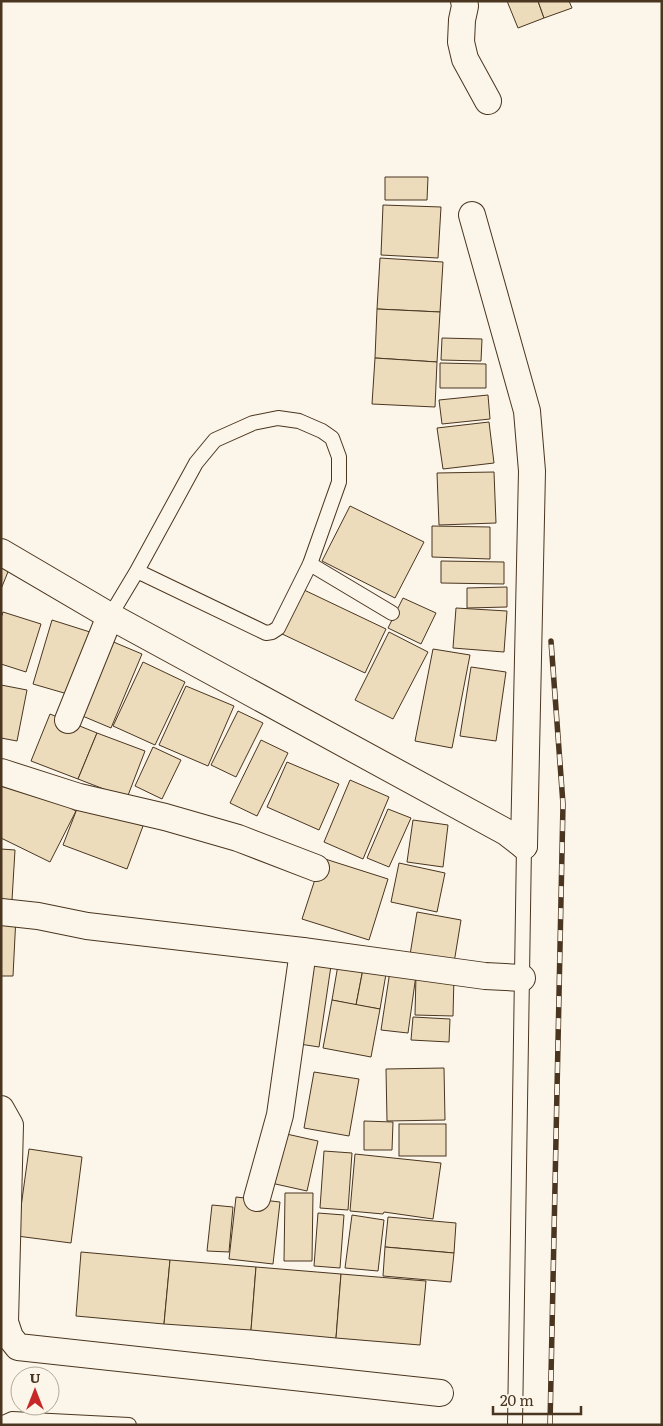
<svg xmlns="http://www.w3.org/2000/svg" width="663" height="1426" viewBox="0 0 663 1426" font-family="Literata,serif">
<rect width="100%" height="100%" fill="#fbf6e9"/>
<g fill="#ecdcbc" stroke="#4a3520">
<polygon points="507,1 538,1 544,18 518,28"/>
<polygon points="538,1 569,1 572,8 544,18"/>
<polygon points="385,177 428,177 427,200 385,200"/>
<polygon points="383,205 441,207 438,258 381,255"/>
<polygon points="380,258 443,262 440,312 377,309"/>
<polygon points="377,309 440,312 437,362 375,358"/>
<polygon points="442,338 482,339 481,361 441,360"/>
<polygon points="375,358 437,362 435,407 372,404"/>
<polygon points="440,363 486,364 486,388 440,388"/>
<polygon points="488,395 490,419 442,424 439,400"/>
<polygon points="489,422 494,463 443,469 437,428"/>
<polygon points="494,472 496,523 439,525 437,473"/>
<polygon points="350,506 424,542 395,598 322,561"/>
<polygon points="432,526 490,527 490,559 432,557"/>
<polygon points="1,558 12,562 1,589"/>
<polygon points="441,561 504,562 504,584 441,583"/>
<polygon points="507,587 507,607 467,608 467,588"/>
<polygon points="302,589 386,629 365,673 280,633"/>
<polygon points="403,598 436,613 421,644 388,628"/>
<polygon points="456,608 507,611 504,652 453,648"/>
<polygon points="3,612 41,624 26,672 1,664 1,618"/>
<polygon points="52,620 90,632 71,695 33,684"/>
<polygon points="389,632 428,652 393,719 355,700"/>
<polygon points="104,638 142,654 111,728 73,712"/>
<polygon points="433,649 470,655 452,748 415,741"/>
<polygon points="143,662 185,682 155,745 113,726"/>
<polygon points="471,667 506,672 496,741 460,736"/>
<polygon points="1,685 27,690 17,741 1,738"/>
<polygon points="186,686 234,706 208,766 159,745"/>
<polygon points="238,711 263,723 236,777 211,765"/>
<polygon points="50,714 97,733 78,779 31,761"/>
<polygon points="97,733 145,751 127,798 78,779"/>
<polygon points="261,740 288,753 257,816 230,803"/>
<polygon points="153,747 181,760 162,799 135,786"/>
<polygon points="287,762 339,784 319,830 267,807"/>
<polygon points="1,773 76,811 50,862 1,838"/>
<polygon points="350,780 389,797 363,859 324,842"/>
<polygon points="80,801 143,826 127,869 63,845"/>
<polygon points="388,809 411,818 389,867 367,858"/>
<polygon points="413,820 448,825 443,867 407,862"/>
<polygon points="1,849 15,850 12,900 1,900"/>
<polygon points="322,858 388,879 369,940 302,919"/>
<polygon points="399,863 445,873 437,912 391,902"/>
<polygon points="417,912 461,920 453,969 409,961"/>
<polygon points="1,915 16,916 13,976 1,976"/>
<polygon points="306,955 332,959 319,1047 293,1043"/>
<polygon points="339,959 364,964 356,1005 332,1000"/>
<polygon points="364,964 387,968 380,1009 356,1005"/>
<polygon points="390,971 416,975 408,1033 381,1030"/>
<polygon points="416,975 454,976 453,1016 415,1015"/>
<polygon points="332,1000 380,1009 371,1057 323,1048"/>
<polygon points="413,1017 450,1019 449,1042 411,1040"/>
<polygon points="444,1068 445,1120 387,1121 386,1069"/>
<polygon points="314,1072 359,1079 349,1136 304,1128"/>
<polygon points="364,1121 393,1122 392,1150 364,1150"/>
<rect x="399" y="1124" width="47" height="32"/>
<polygon points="282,1133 318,1141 307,1191 271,1183"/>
<polygon points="29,1149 82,1157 71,1243 17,1236"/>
<polygon points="324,1151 352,1153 348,1210 320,1208"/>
<polygon points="355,1154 441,1163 433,1219 384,1212 383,1214 350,1211"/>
<polygon points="285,1193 313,1193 312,1261 284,1261"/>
<polygon points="236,1197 280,1202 273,1264 229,1259"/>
<polygon points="212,1205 233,1207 229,1252 207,1251"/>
<polygon points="318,1213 344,1215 340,1268 314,1266"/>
<polygon points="352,1215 384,1220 378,1271 345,1268"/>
<polygon points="388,1217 456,1223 454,1253 385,1247"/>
<polygon points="385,1247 454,1253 451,1282 383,1276"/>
<polygon points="81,1252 170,1260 164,1324 76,1316"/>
<polygon points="170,1260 256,1267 251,1330 164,1324"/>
<polygon points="256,1267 341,1274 336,1338 251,1330"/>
<polygon points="341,1274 426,1281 420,1345 336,1338"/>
</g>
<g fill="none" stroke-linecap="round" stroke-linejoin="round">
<g stroke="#4a3520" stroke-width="16">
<g id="service">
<polyline points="310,564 392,613"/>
<polyline points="110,616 137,571 196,463 215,440 253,423 278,418 299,421 322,431 332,438 339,457 339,482 310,564 278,628 272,632 266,633 137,571"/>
<polyline points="1,1424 12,1419 129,1425"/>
<polyline points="515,1425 524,846"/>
</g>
</g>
<g stroke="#4a3520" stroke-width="28">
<g id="minor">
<polyline points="464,1 465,6 462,20 461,42 465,59 488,101"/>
<polyline points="472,215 527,411 532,471 524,846"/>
<polyline points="1,552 110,616 506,832 524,846"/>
<polyline points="68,720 110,616"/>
<polyline points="1,772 79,797 165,817 238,838 316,868"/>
<polyline points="1,912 38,916 87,926 303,951 485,976 522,978"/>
<polyline points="1,1109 10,1125 5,1322 10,1337 18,1347 440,1393"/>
<polyline points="257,1198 280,1115 303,951"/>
</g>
</g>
<use href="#service" stroke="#fbf6e9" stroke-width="14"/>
<use href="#minor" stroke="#fbf6e9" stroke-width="26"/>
<g stroke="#4a3520" stroke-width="5.5">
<polyline id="rail" points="550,1425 563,804 551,641"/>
</g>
<use href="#rail" stroke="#fbf6e9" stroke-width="4" stroke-dasharray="11" stroke-linecap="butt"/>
</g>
<rect width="663" height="1426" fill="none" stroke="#4a3520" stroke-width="5"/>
<g transform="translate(35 1391)"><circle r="24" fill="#fbf6e9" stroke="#b4a999"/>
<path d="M0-4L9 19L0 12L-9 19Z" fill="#c62828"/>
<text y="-8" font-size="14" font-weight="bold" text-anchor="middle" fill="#4a3520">U</text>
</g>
<path d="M493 1406v8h88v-8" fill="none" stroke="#4a3520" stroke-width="2.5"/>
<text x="500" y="1406" font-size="15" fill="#4a3520" stroke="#fbf6e9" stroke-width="4" paint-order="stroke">20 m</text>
</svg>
